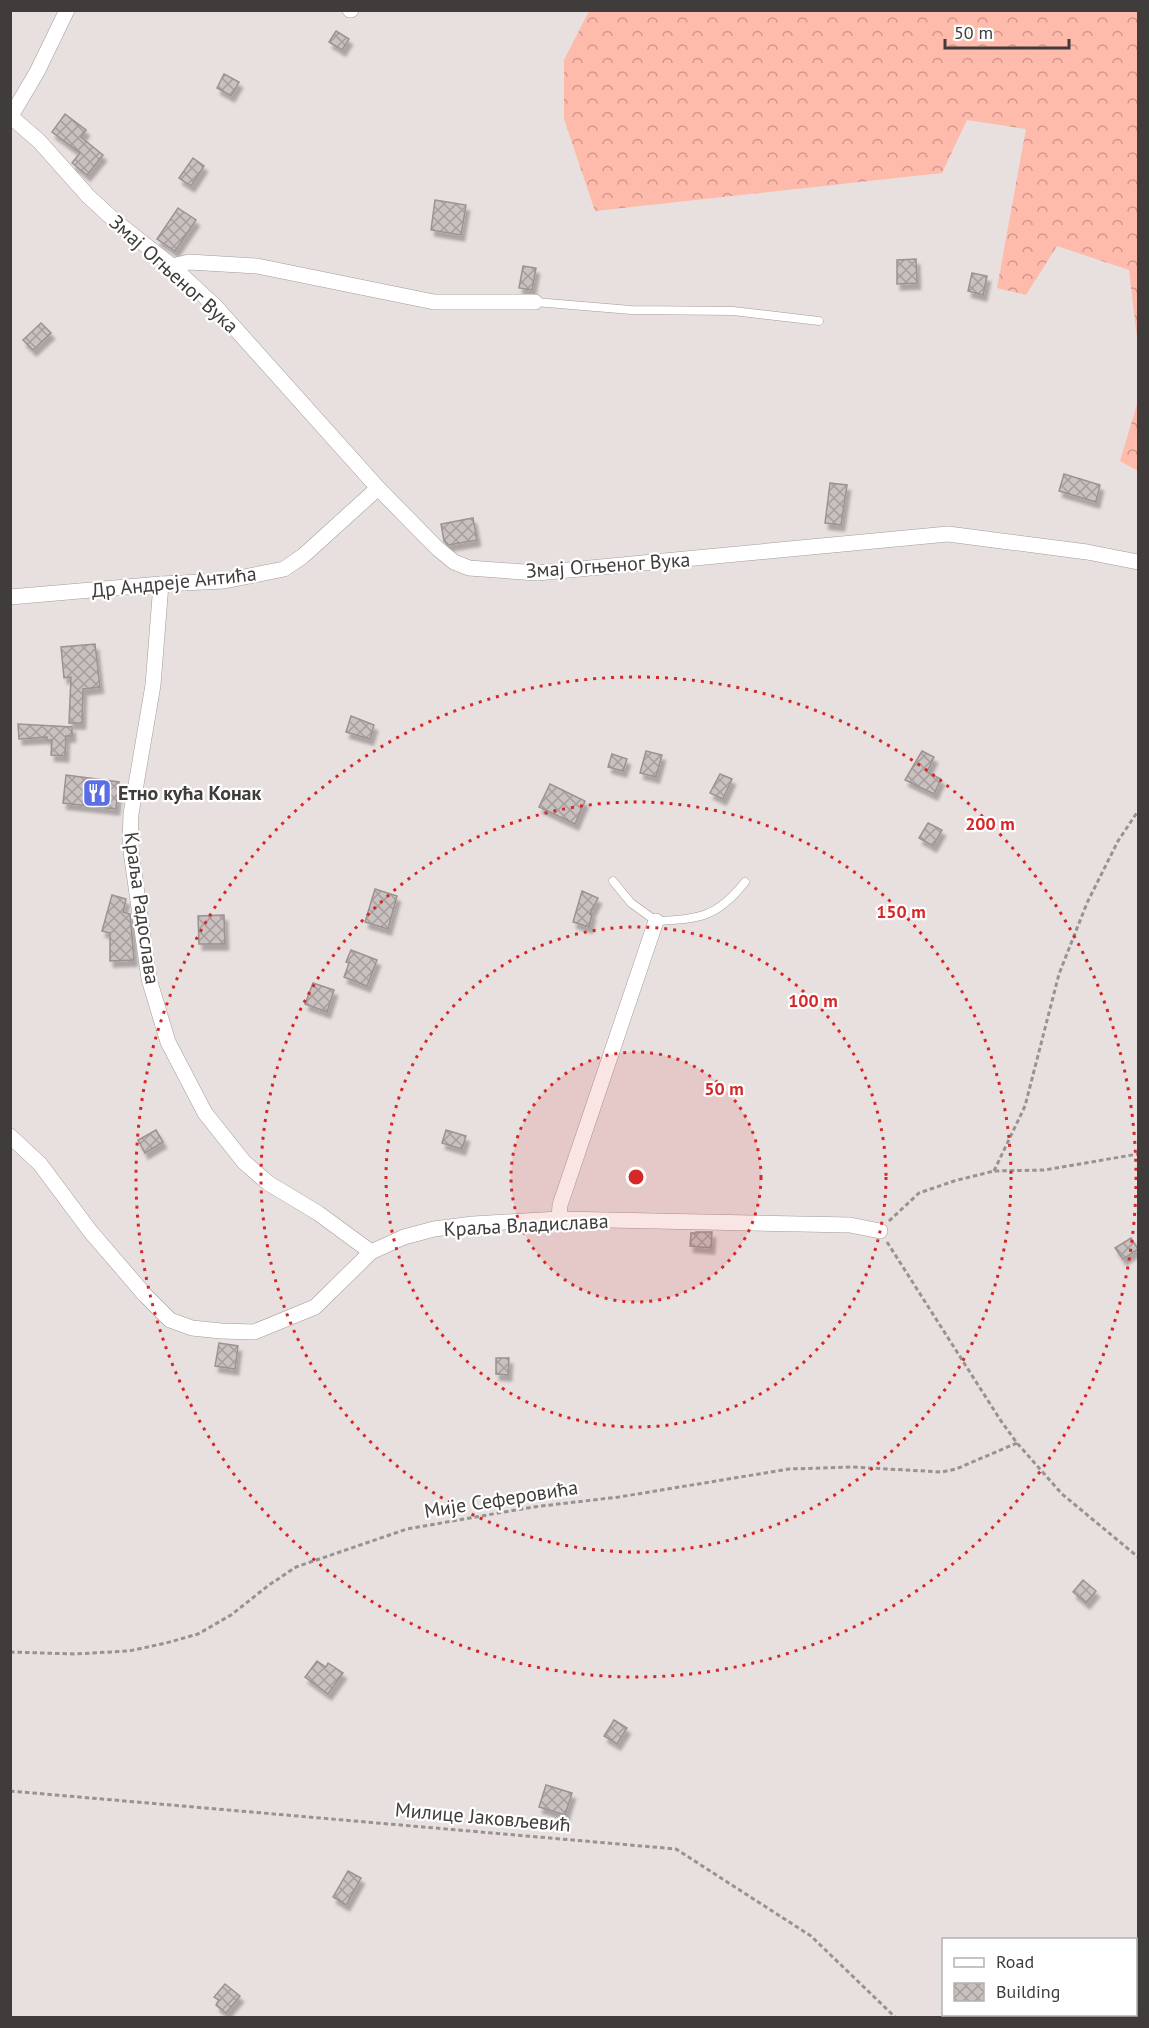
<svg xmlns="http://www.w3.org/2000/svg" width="1149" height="2028" viewBox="0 0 1149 2028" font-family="'PT Sans',sans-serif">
<defs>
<pattern id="forest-crowns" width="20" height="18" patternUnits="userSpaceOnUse" patternTransform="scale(1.5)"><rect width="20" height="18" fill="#febaab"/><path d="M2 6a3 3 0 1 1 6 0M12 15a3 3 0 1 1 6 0" fill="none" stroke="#cf988c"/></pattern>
<pattern id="building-cross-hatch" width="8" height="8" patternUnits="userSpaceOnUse" patternTransform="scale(1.5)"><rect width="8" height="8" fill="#c9c1bf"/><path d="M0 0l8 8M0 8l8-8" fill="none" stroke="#a59e9c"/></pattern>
<filter id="shadow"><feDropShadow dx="3.5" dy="6" stdDeviation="1.5" flood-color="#0004"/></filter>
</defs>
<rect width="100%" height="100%" fill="#e8e0de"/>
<g fill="url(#forest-crowns)">
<polygon points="589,11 1138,11 1138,346 1129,270 1057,246 1026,295 997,288 1026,129 967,120 942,173 595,211 564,119 564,60"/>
<polygon points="1138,401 1138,471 1120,461"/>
</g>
<g fill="url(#building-cross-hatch)" stroke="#9b9391" stroke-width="1.5" filter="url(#shadow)">
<polygon points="336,31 349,39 342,50 329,42"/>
<polygon points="224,74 239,82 231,96 217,88"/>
<polygon points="65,114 86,130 81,137 103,155 87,175 72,163 80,153 52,132"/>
<polygon points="193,158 204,166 191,186 179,178"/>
<polygon points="435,200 466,205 461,235 431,230"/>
<polygon points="178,208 196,220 175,251 157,239"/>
<polygon points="916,259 917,283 897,284 897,260"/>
<polygon points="523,266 536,268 532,290 519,288"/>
<polygon points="972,273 987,276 983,295 968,291"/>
<polygon points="41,323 51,333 33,350 23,340"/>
<polygon points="1064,474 1100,485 1096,502 1059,491"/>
<polygon points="830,483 847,485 841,525 825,523"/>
<polygon points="473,518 477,540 448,545 444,541 441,524"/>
<polygon points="95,644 100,687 83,689 82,723 69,723 71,677 64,678 61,647"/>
<polygon points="351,716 374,725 370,739 346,732"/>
<polygon points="18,724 72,727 72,736 66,736 65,756 51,755 52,740 47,740 47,737 19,739"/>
<polygon points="646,751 662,755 656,777 640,773"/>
<polygon points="922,751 934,757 927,772 941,779 934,794 905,780"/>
<polygon points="612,754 627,759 623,771 608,767"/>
<polygon points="720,774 732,779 723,799 710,793"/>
<polygon points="66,775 119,782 116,809 63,803"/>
<polygon points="550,784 585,801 575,824 539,807"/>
<polygon points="928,823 942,830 933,846 919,838"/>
<polygon points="375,889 397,896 388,929 365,922"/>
<polygon points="582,891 598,898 590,914 592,914 589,927 573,922"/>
<polygon points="112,895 126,899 123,912 130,914 134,960 110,961 110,933 102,931"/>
<polygon points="224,915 225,944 199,944 198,916"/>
<polygon points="351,950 377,960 367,986 344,977 349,963 346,962"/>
<polygon points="313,983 334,990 327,1012 305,1004"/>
<polygon points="156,1130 163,1142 145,1153 138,1140"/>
<polygon points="446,1130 466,1136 462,1149 442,1143"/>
<polygon points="696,1232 712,1232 711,1248 690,1246 691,1233 696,1233"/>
<polygon points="1131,1238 1138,1249 1123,1259 1115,1248"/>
<polygon points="219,1343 238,1346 235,1369 215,1366"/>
<polygon points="496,1358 509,1358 508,1375 496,1374"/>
<polygon points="1083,1580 1096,1591 1086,1603 1073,1592"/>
<polygon points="317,1661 326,1667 328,1663 343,1673 328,1694 305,1677"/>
<polygon points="614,1720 627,1728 617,1744 604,1736"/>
<polygon points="546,1785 572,1793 565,1815 539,1807"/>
<polygon points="348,1871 361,1878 346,1905 333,1897"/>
<polygon points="225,1984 240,1996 226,2013 216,2005 219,2000 214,1997"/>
</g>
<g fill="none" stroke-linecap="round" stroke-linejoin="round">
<g stroke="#a39b99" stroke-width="9">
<g id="lane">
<polyline points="535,302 631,310 733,311 819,321"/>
<path d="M613 881 631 903 656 921C698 919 717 918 745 882"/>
</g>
</g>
<g stroke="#a39b99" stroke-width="16">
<g id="street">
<polyline points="350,10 351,10"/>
<polyline points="10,116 39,141 88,196 115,221 172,266 216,307 378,488 437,548 454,562 469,568 537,573 948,534 1087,552 1138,562"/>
<polyline points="11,116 37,72 67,10"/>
<polyline points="172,266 189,262 257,266 434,302 535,302"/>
<polyline points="161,584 153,685 131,814 130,844 149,979 168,1042 205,1113 244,1162 268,1183 318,1213 371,1252"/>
<polyline points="10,597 161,584 224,581 284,569 303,556 378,488"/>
<polyline points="10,1136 40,1164 90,1231 145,1295 170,1320 192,1328 221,1331 254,1332 315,1307 371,1252 404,1237 434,1229 473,1224 559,1219 850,1225 880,1231"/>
<polyline points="559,1219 560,1205 656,921"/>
</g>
</g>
<g stroke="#989391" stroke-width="3" stroke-dasharray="4.5 3" stroke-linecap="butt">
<polyline points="994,1171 1025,1106 1059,974 1087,903 1118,841 1138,811"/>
<polyline points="889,1221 919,1193 954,1181 994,1171 1044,1170 1138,1154"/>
<polyline points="887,1242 1001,1421 1017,1443 1062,1494 1138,1557"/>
<polyline points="10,1652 75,1654 129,1651 166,1643 198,1634 231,1615 269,1585 296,1567 407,1529 533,1507 619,1497 789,1469 852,1467 942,1472 956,1469 1017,1443"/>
<polyline points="10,1791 676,1849 811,1936 896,2018"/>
</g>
<use href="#lane" stroke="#fff" stroke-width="8"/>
<use href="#street" stroke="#fff" stroke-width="15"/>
</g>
<circle cx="636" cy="1177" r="125" fill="#d62828" fill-opacity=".12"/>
<g fill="none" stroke="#d62828" stroke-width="3" stroke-dasharray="3 6">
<circle cx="636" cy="1177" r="125"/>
<circle cx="636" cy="1177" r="250"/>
<circle cx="636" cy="1177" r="375"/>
<circle cx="636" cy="1177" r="500"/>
</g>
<defs>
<g id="restaurant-square" transform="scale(1.5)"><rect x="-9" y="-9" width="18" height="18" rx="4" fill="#5b6ee5" stroke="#fff"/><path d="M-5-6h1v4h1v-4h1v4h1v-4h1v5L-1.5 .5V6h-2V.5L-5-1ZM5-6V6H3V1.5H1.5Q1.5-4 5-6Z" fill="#fff"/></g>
</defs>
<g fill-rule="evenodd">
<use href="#restaurant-square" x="97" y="793"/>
</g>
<g text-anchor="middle" stroke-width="4.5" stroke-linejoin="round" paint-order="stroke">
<g font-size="20" fill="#3f3c3b" stroke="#fff">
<text transform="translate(174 274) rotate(42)" y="7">Змај Огњеног Вука</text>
<text transform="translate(608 565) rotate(-4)" y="7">Змај Огњеног Вука</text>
<text transform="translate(174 582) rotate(-6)" y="7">Др Андреје Антића</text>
<text transform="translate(142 908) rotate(82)" y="7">Краља Радослава</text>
<text transform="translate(526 1225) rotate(-3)" y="7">Краља Владислава</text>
<text transform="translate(501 1499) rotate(-9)" y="7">Мије Сеферовића</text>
<text transform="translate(483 1817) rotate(5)" y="7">Милице Јаковљевић</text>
</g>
<g font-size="20" font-weight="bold" fill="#3f3c3b" stroke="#fff" text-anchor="start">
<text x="118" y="800">Етно кућа Конак</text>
</g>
</g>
<circle cx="636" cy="1177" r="9" fill="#d62828" stroke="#fff" stroke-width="3"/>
<g font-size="18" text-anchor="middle" font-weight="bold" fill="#d62828" stroke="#fff" stroke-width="4.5" stroke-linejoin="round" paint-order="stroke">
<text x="990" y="830">200 m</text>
<text x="901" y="918">150 m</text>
<text x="813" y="1007">100 m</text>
<text x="724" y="1095">50 m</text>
</g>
<rect width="1149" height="2028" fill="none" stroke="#3f3c3b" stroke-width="24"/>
<rect x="942" y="1938" width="195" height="78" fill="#ffffff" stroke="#b2b1b1" stroke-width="1.5"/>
<rect x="954" y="1958" width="30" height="9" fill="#ffffff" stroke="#b2b1b1" stroke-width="1.5"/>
<text x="996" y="1968" font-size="18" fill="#3f3c3b">Road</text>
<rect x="954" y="1983" width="30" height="18" fill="url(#building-cross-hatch)" stroke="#b2b1b1" stroke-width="1.5"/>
<text x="996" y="1998" font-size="18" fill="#3f3c3b">Building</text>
<path d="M945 39v9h124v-9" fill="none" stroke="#3f3c3b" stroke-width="3"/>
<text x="954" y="39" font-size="18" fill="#3f3c3b" stroke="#ffffff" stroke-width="4.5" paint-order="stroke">50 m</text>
</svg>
